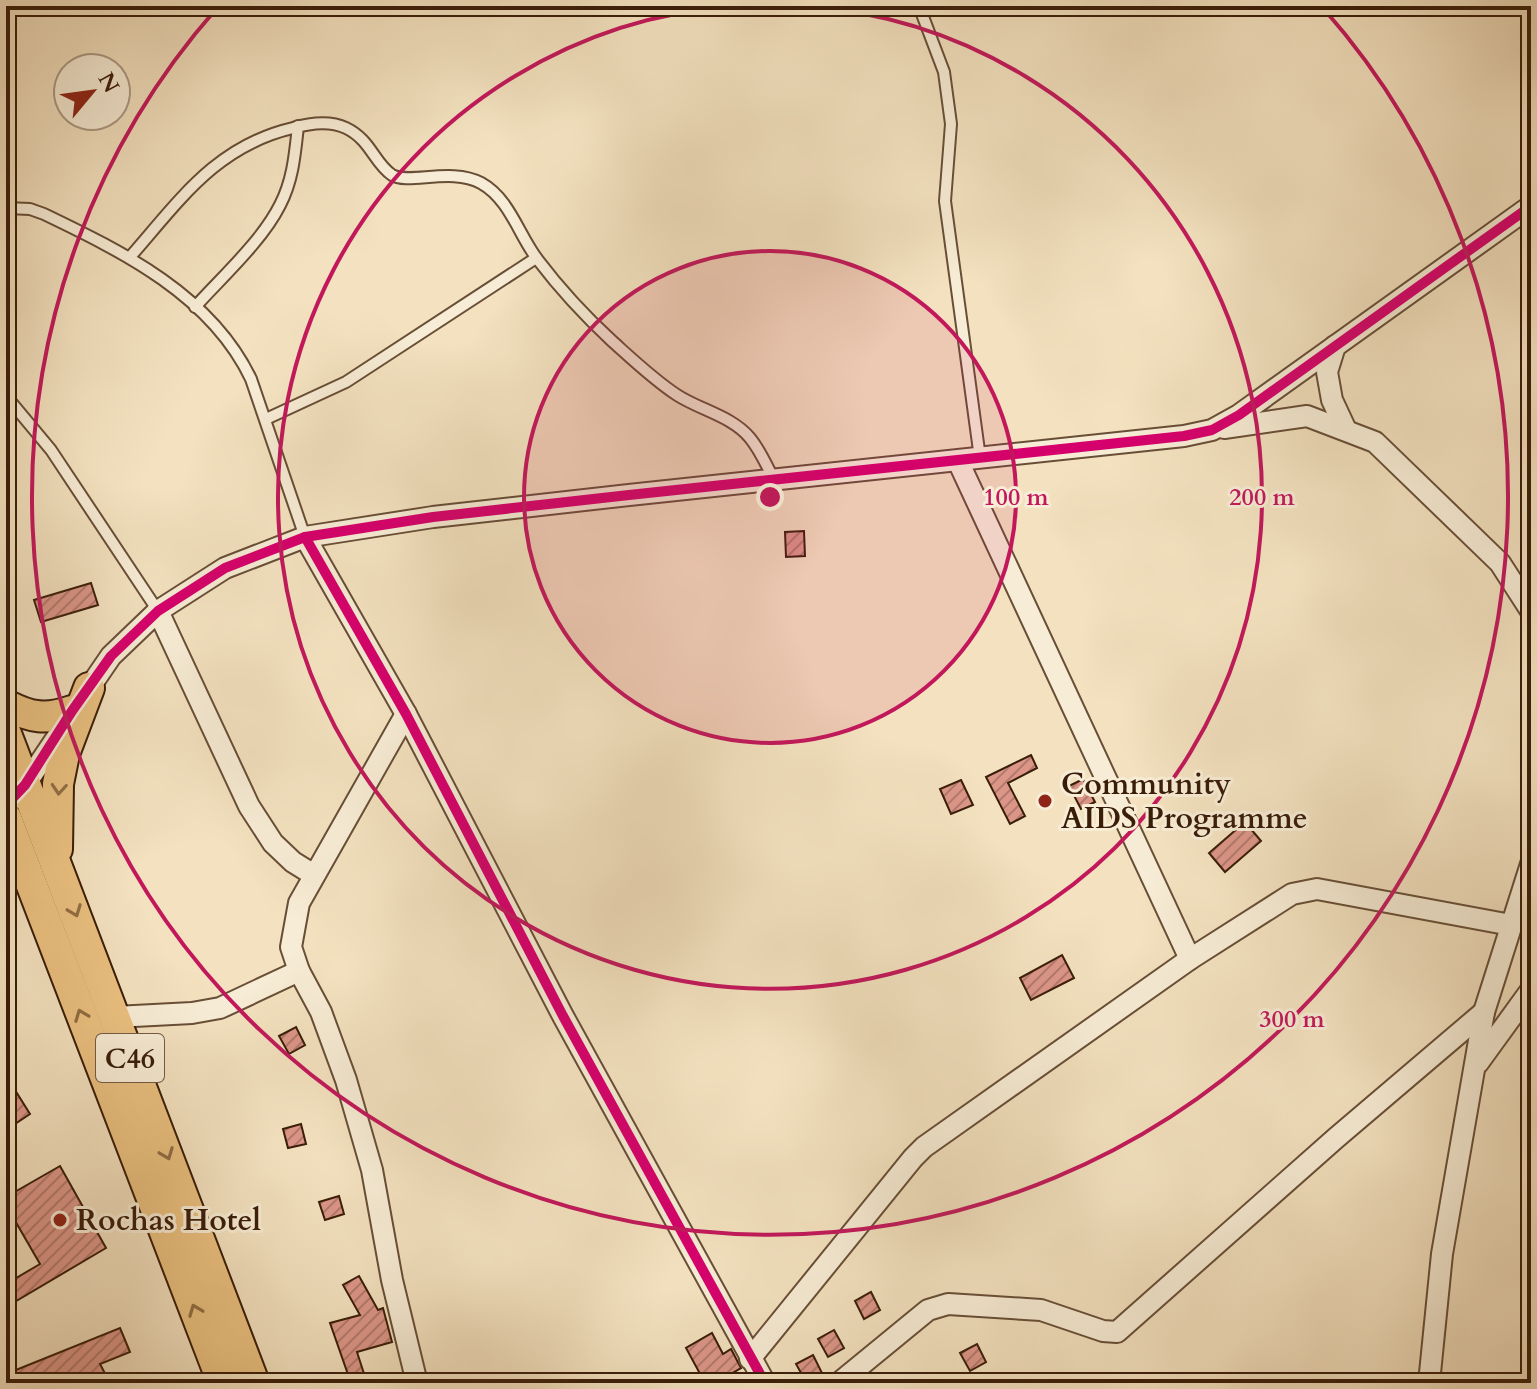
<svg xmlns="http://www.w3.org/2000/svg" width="1537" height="1389" viewBox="0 0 1537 1389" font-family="Cardo,serif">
<defs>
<pattern id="building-hatch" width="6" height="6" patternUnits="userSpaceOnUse" patternTransform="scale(2)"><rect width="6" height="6" fill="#dc9688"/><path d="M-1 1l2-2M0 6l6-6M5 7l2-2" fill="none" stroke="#b37a6d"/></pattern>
</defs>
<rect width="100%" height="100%" fill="#f3e1bf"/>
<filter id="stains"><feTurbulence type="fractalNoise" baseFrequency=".0025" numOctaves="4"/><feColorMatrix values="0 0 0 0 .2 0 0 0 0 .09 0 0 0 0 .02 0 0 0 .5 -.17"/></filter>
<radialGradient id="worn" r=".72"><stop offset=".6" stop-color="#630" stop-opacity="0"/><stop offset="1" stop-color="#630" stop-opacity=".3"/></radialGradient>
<g fill="url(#building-hatch)" stroke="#3a1d09" stroke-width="2">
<polygon points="804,531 805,556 786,557 785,532"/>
<polygon points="91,583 98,605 41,622 34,600"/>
<polygon points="1031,755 1037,768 1008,783 1025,816 1010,824 986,777"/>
<polygon points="1083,779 1095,802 1081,809 1069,786"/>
<polygon points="961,780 973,805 951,814 940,789"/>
<polygon points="1245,822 1261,841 1225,872 1209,853"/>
<polygon points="1062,955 1074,978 1031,1000 1020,978"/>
<polygon points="296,1027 305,1045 289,1054 279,1036"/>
<polygon points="15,1090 30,1114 6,1130 6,1096"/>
<polygon points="301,1124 306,1144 288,1148 283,1129"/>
<polygon points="60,1166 106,1248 6,1307 6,1284 40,1264 14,1219 6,1224 6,1197"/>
<polygon points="339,1196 344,1214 325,1220 319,1202"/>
<polygon points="359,1276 378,1310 383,1308 392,1342 357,1352 366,1380 351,1383 330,1323 360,1315 343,1285"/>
<polygon points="871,1292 880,1310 864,1319 855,1301"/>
<polygon points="120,1328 130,1352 100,1364 110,1383 6,1383 6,1374"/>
<polygon points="834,1330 844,1348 828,1357 818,1339"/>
<polygon points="712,1333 723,1354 731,1349 741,1368 715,1383 705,1383 686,1348"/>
<polygon points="977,1344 986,1362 970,1371 960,1353"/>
<polygon points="813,1355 822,1373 806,1382 796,1364"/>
</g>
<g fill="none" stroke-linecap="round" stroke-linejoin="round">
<g stroke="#684e36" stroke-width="14">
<g id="service">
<polyline points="919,6 944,72 951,124 945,201 980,458"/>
<path d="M6 208 30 209 44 214C123 252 211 295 251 379L305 537"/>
<path d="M130 257C180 200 216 146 293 128 310 123 329 120 346 128 371 140 374 163 392 175 408 185 452 167 481 183 510 199 519 236 538 260 560 289 585 316 612 341 632 359 654 380 677 395 700 410 732 416 750 438 760 450 767 466 774 480"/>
<path d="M195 307C222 277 262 241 280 205 293 180 295 154 298 126"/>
<polyline points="6,396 51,450 158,611"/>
<polyline points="266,419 346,382 536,258"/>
</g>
</g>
<g stroke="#684e36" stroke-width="24">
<g id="minor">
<polyline points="1335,346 1327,372 1332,400 1346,430"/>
<polyline points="1224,428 1307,416 1375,442 1500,563 1531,611"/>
<polyline points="958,461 1190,959"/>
<polyline points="305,537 406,714 563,1016 765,1383"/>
<polyline points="158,611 249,806 273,843 293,862 314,875"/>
<polyline points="83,697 111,656 158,611 225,568 305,537 433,517 629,495 1184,436 1212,430 1239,415 1531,206"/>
<polyline points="406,714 299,903 291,947 299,971 321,1012 346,1080 372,1170 392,1280 417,1383"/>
<polyline points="6,805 25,785 66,724"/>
<polyline points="115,1017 192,1013 220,1008 299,971"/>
<polyline points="1478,1063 1531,990"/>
<polyline points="750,1359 913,1158 924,1147 1190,959 1292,894 1317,889 1511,925"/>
<polyline points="839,1383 928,1310 948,1304 1041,1310 1103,1331 1117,1332 1336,1138 1484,1012"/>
<polyline points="1429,1383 1442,1254 1484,1012 1531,864"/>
</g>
</g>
<g stroke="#3a1d09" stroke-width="34">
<g id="primary">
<path d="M6 705C31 718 46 720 72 711"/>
<polyline points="6,734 254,1383"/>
<polyline points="6,818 223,1383"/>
<polyline points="57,849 58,784 64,754 89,688"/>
</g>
</g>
<use href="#service" stroke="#f7ecd5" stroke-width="10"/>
<use href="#minor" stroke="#f7ecd5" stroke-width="20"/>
<use href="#primary" stroke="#eac080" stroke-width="30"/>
<g stroke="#f7ecd5" stroke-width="15">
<g id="cycleway">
<polyline points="305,537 406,714 563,1016 765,1383"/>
<polyline points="6,805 25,785 72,711 111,656 158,611 225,568 305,537 433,517 629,495 1184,436 1212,430 1239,415 1531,206"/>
</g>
</g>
<use href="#cycleway" stroke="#d6006c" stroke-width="10"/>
</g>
<defs><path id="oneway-chevron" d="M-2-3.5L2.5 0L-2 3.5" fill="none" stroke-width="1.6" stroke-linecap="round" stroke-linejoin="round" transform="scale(2)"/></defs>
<g stroke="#926e44">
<use href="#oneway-chevron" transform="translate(59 789) rotate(94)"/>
<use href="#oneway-chevron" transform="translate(75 911) rotate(69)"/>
<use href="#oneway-chevron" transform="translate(81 1015) rotate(-111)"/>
<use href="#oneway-chevron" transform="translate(167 1154) rotate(69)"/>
<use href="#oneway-chevron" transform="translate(195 1310) rotate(-111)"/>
</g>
<circle cx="770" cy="497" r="246" fill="#c2185b" fill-opacity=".12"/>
<g fill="none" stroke="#c2185b" stroke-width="4">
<circle cx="770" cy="497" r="246"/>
<path d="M804 6A492 492 0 1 1 736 6"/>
<path d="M1323 8A738 738 0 1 1 217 8"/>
</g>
<g fill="#8f2418" stroke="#f7ecd5" stroke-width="3">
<circle cx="1045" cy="801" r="8"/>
<circle cx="60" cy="1220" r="8"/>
</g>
<g text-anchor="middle" stroke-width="6" stroke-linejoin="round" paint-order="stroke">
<rect fill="#f7ecd5" stroke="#735b46" stroke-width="2" x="96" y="1034" width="68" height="48" rx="6"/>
<g font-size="28" font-weight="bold" fill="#3a1d09">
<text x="130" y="1068">C46</text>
</g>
<g font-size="30" font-weight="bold" fill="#3a1d09" stroke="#f7ecd5" text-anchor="start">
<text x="1061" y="794">Community<tspan x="1061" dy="34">AIDS Programme</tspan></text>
<text x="76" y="1230">Rochas Hotel</text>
</g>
</g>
<circle cx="770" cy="497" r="12" fill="#c2185b" stroke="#f7ecd5" stroke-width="4"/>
<g font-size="24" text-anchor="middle" font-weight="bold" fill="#c2185b" stroke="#f7ecd5" stroke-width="6" stroke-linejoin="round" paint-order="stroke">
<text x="1016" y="505">100 m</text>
<text x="1262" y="505">200 m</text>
<text x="1292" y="1027">300 m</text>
</g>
<rect width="1537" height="1389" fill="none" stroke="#f3e1bf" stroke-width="32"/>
<rect x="8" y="8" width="1521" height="1373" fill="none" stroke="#3a1d09" stroke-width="4"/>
<rect x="16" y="16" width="1505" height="1357" fill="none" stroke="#3a1d09" stroke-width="2"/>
<g transform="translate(92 92) rotate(61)"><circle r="38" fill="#f7ecd5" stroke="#ab9983" stroke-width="2"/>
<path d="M0-6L14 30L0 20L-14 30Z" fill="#8f2418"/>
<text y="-12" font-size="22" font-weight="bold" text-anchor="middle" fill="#3a1d09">N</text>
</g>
<rect width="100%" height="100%" filter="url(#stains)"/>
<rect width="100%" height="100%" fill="url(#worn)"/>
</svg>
